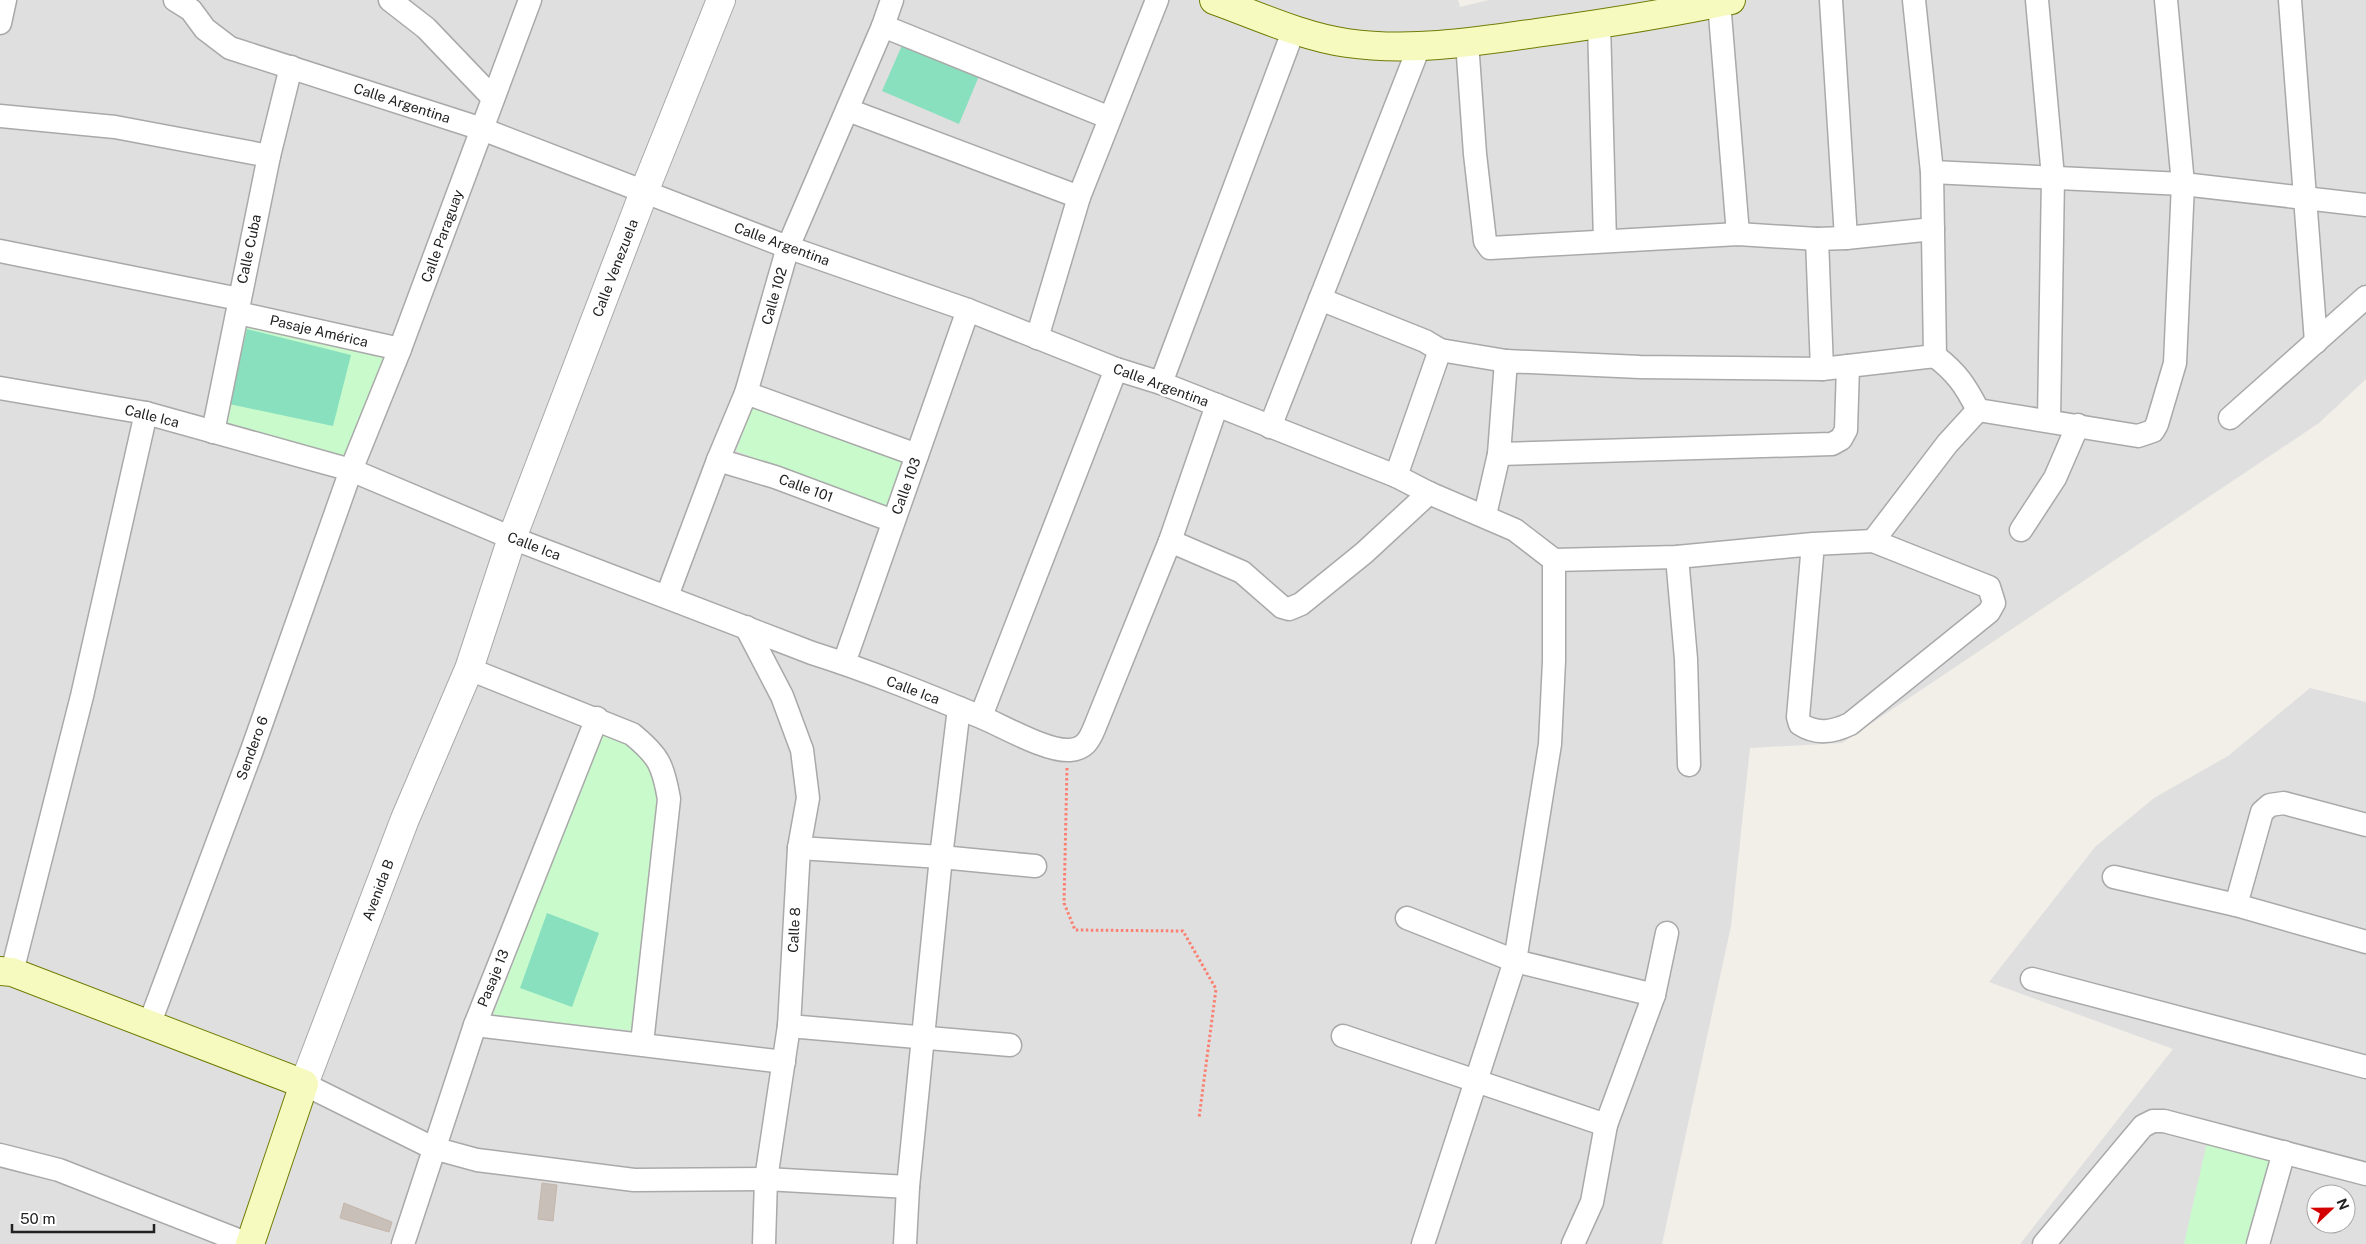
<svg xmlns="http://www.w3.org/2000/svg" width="2366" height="1244" viewBox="0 0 2366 1244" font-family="'Public Sans',sans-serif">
<rect width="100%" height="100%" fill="#f2efe9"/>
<g fill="#e0dfdf" fill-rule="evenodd">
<polygon points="0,0 1458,0 1460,7 1489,0 2366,0 2366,379 2319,423 1842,743 1750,748 1731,926 1662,1244 0,1244"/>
<path d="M2310 688 2366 702V1244H2020L2173 1049 1989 982 2095 847 2154 798 2228 756ZM2316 1194H2346V1224H2316Z"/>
</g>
<g fill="#c8facc">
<polygon points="242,320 389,354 349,460 221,421"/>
<polygon points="755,401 904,458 886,508 736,451"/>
<polygon points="603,729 636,745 656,774 659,822 636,1031 492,1017"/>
<polygon points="2208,1138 2282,1158 2259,1244 2184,1244"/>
</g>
<g fill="#88e0be">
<polygon points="903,43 979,76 959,124 882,91"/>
<polygon points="247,329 351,355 333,426 229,404"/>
<polygon points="547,913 599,933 572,1007 520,988"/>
</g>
<g fill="#c7bfb8" stroke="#c4b6ab">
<polygon points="542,1183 557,1185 553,1221 538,1219"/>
<polygon points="344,1203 392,1222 389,1232 340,1218"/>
</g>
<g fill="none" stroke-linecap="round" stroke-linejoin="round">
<g stroke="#a9a9a9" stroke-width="25">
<g id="minor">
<path d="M175 0 191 10 205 29 230 48 482 129 790 248 968 310 1116 369 1161 383 1396 476 1429 493 1515 530 1554 560 1677 557 1813 544 1873 541 1989 587 1994 603 1989 612 1850 724C1833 732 1817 735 1800 724L1798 717 1813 544"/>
<polyline points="390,0 426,28 493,98"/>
<polyline points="1831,0 1846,238"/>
<polyline points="1914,0 1932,172 1935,356"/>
<polyline points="2037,0 2053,177 2049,420"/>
<polyline points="2290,0 2316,342"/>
<polyline points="1719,2 1738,234"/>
<polyline points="0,23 5,0"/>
<polyline points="1599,24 1605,241"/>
<polyline points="883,26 1110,118"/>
<polyline points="1467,42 1475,154 1485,241 1490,248 1738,234 1817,239 1846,238 1933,229"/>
<polyline points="848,110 1079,197"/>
<polyline points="0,116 115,127 269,156"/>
<polyline points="1932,172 2183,184 2366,205"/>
<polyline points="1817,239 1822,369"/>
<polyline points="0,251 239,299"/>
<polyline points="1320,299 1425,341 1440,350 1506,361"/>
<polyline points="238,313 400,349"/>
<polyline points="1037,338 1079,197 1157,0"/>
<polyline points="1161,383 1294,29"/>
<path d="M0 388 146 413 351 470 512 538 812 653C869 671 925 694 981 717 1003 726 1047 752 1070 750 1084 749 1089 741 1094 729L1170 541 1217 405"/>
<polyline points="746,393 917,455"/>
<polyline points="2230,418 2366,297"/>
<polyline points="1270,427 1419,47"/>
<polyline points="213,432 269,156 291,67"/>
<polyline points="1499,454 1832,444 1841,439 1846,430 1848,366"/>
<polyline points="718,460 775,477 893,521"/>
<polyline points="1396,476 1440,350"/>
<path d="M1485 515 1499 454 1506 361 1640 367 1822 369 1935 356C1957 373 1965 385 1978 410L2138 436 2153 431 2157 424 2175 363 2183 184 2166 0"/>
<polyline points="2021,530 2055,478 2078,425"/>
<polyline points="1170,541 1242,572 1282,607 1289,609 1301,604 1364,553 1429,493"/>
<polyline points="1873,541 1947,444 1978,410"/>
<polyline points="1677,557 1686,659 1689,765"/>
<polyline points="667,596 718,460 746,393 788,247 883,26 892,0"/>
<polyline points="746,627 782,696 802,750 808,798 799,848 789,1026 766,1179 764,1244"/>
<polyline points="844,663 968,310"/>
<path d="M469 669 632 734C659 756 663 765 669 799L642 1043"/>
<polyline points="981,716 1116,369"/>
<polyline points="799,848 941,857 1035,866"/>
<polyline points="2114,877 2236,905 2366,942"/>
<polyline points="2236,905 2262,812 2270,805 2284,803 2366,825"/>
<polyline points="1407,918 1515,961 1654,995"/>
<polyline points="12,972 82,696 146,413"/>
<polyline points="2032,979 2366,1067"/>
<polyline points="149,1025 252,750 351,470 400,349 530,0"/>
<polyline points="475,1025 784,1062"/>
<polyline points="789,1026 1010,1045"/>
<polyline points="1343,1036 1606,1125"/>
<polyline points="304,1084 433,1148 477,1160 634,1180 766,1179 908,1187"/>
<polyline points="0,1155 59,1170 248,1244"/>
<polyline points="403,1244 475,1025 597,718"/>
<polyline points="905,1244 908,1187 941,857 959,708"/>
<polyline points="1423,1244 1515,961 1550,744 1554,661 1554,560"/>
<polyline points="1573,1244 1592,1202 1606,1125 1654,995 1667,933"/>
<polyline points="2044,1244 2143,1126 2153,1121 2164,1121 2366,1174"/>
<polyline points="2258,1244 2284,1152"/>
</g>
</g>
<g stroke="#a9a9a9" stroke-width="30">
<polyline id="tertiary" points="304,1084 405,819 469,669 512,538 644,192 721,0"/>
</g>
<g stroke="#707d05" stroke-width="30">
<g id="secondary">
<path d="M1214 0C1256 15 1303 37 1347 43 1410 52 1474 42 1536 33 1601 24 1666 14 1731 0"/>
<polyline points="0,971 12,972 304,1084 250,1244"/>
</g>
</g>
<polyline stroke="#fa8072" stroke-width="3" stroke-dasharray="2.5 2.5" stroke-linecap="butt" points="1067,768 1064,903 1075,930 1183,931 1216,989 1199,1118"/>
<use href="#minor" stroke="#fff" stroke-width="22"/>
<use href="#tertiary" stroke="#fff" stroke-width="28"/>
<use href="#secondary" stroke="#f7fabf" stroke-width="28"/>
</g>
<g text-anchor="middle" stroke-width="5" stroke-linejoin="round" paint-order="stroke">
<g font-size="14" fill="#222" stroke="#fff">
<text transform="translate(402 103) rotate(18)" y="5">Calle Argentina</text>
<text transform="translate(442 236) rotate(-70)" y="5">Calle Paraguay</text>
<text transform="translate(782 244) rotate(20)" y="5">Calle Argentina</text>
<text transform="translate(249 249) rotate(-78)" y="5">Calle Cuba</text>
<text transform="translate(615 268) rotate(-69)" y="5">Calle Venezuela</text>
<text transform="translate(774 296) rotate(-74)" y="5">Calle 102</text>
<text transform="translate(319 331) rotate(13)" y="5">Pasaje América</text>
<text transform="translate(1161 385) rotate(20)" y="5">Calle Argentina</text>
<text transform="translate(152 416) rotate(14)" y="5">Calle Ica</text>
<text transform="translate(906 486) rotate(-70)" y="5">Calle 103</text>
<text transform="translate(806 488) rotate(20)" y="5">Calle 101</text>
<text transform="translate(534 546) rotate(21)" y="5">Calle Ica</text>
<text transform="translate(913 690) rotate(21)" y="5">Calle Ica</text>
<text transform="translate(252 748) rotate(-70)" y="5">Sendero 6</text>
<text transform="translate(378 890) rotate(-69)" y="5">Avenida B</text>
<text transform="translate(794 930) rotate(-87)" y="5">Calle 8</text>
<text transform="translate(493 978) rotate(-68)" y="5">Pasaje 13</text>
</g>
</g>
<g transform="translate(2331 1209) rotate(68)"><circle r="24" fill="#ffffff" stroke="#a7a7a7"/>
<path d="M0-4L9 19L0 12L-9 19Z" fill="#d40000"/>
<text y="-8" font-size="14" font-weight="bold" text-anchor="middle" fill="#222222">N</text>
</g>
<path d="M12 1224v8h142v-8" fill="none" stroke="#222222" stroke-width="2.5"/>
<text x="20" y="1224" font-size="15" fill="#222222" stroke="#ffffff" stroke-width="4" paint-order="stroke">50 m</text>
</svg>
